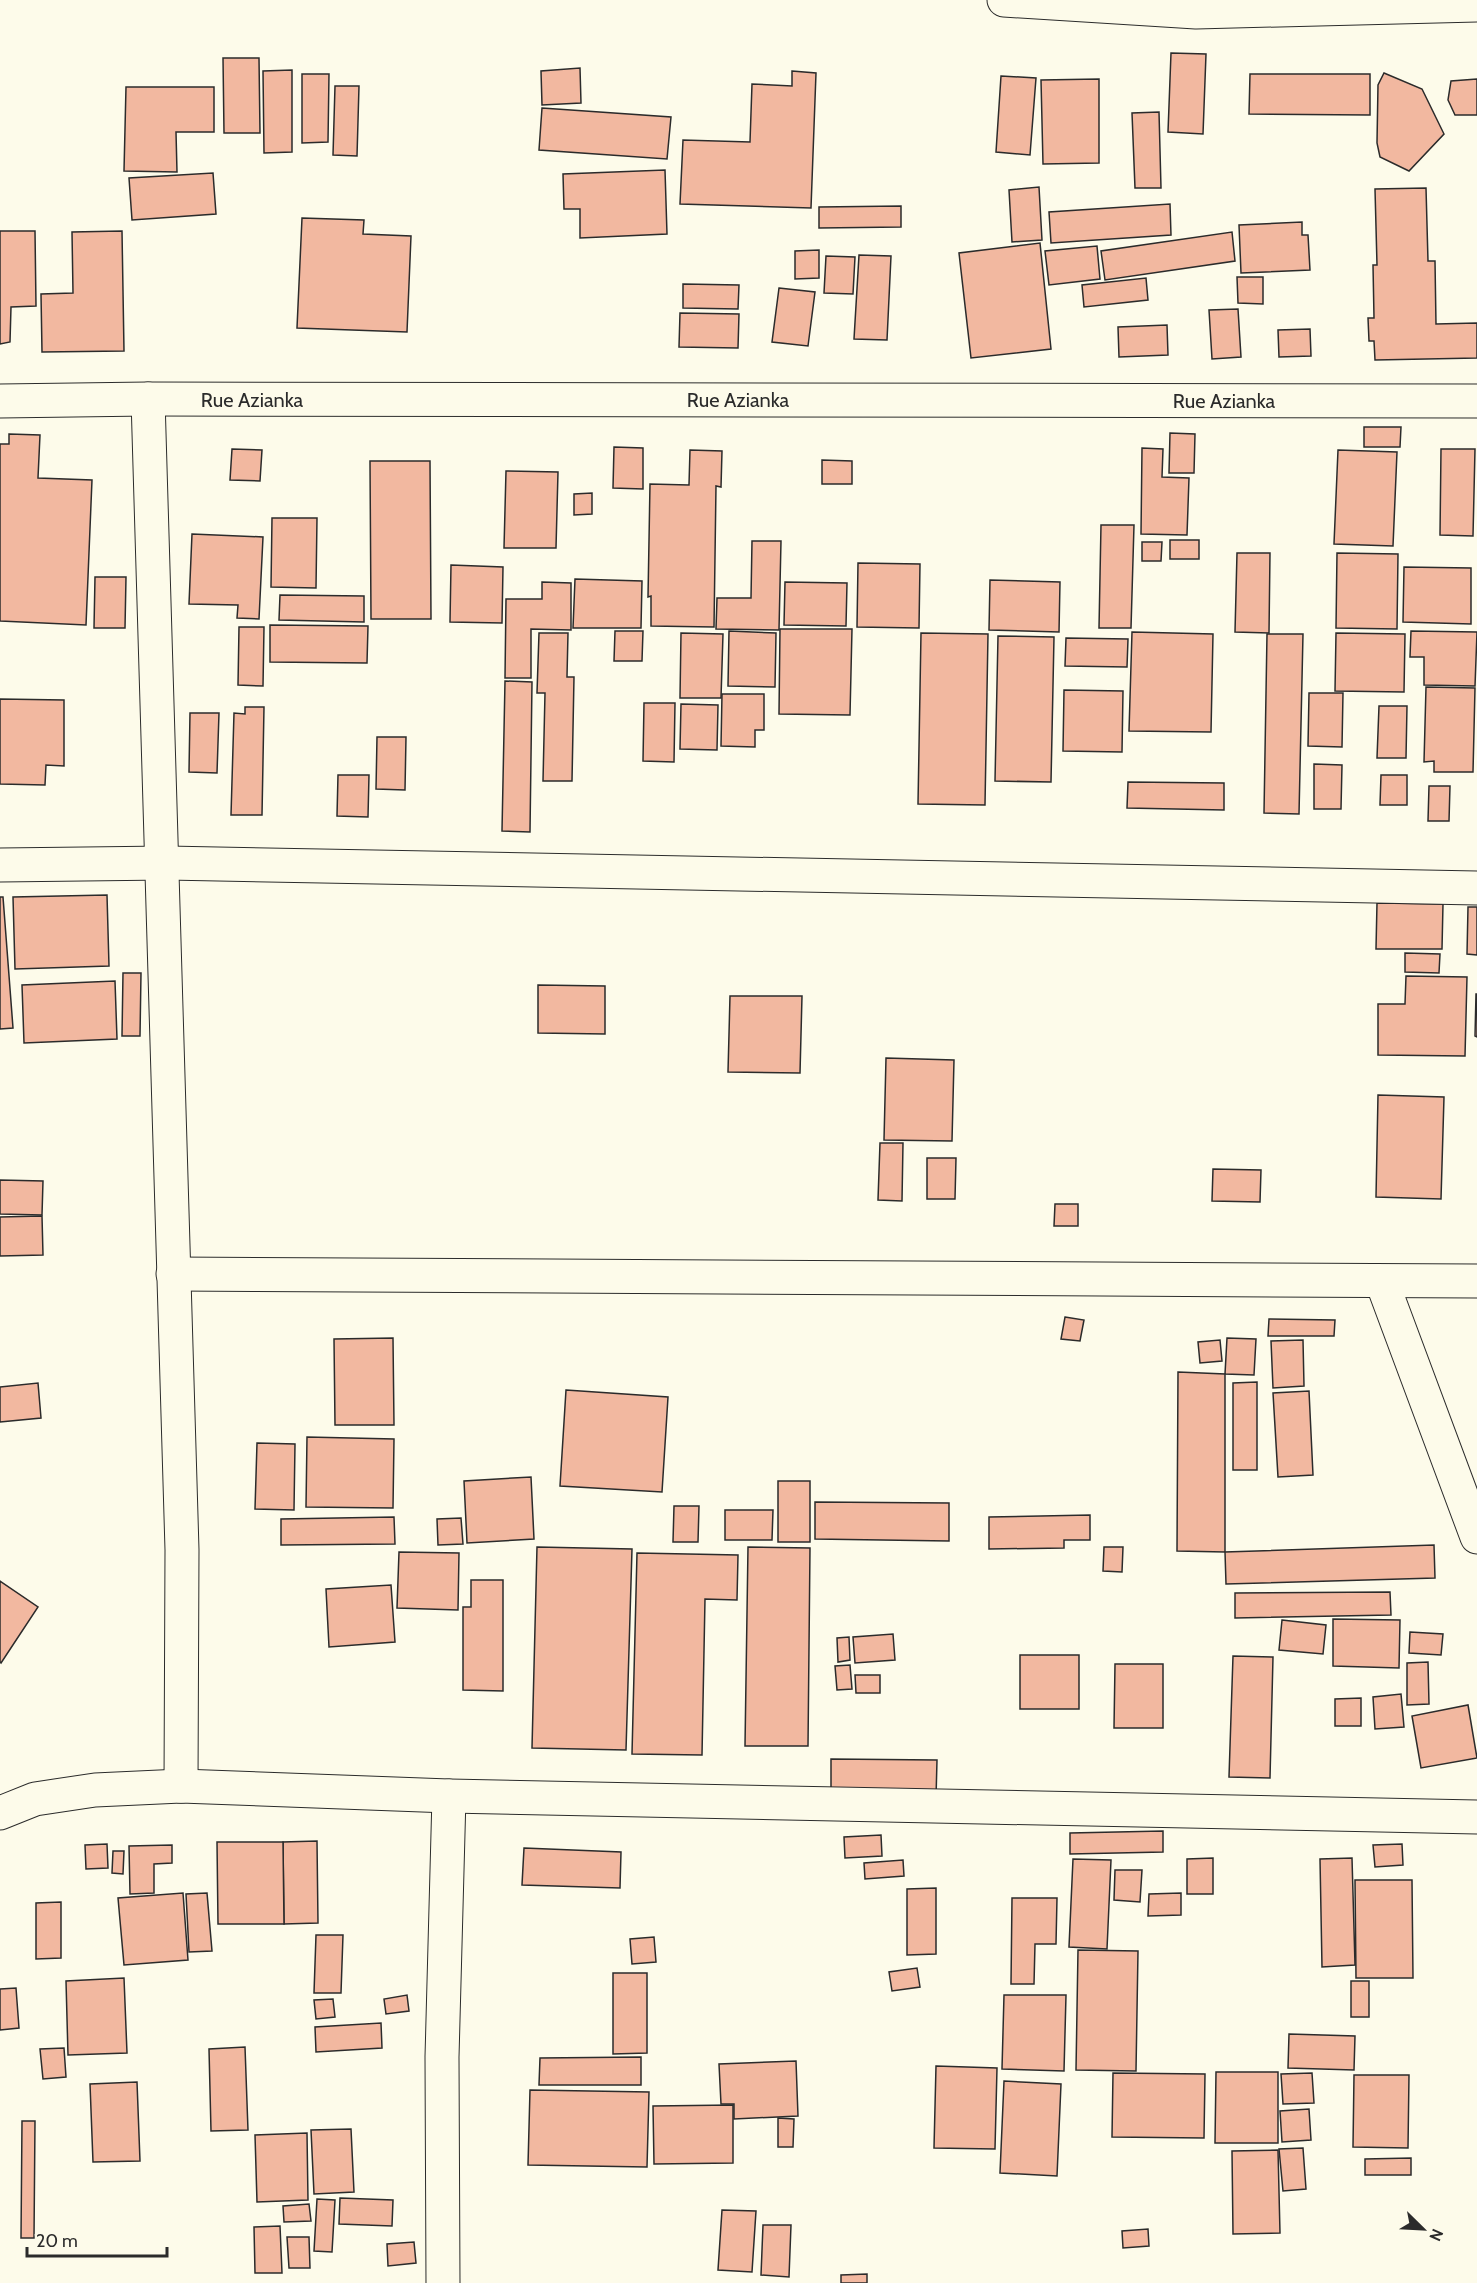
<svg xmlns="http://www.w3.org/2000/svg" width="1477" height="2283" viewBox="0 0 1477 2283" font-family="Cabin,sans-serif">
<rect width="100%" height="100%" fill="#fdfbea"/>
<g fill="#f2b8a0" stroke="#2b2b2b" stroke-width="1.5">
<polygon points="1171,53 1206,54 1203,134 1168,132"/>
<polygon points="223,58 259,58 260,133 224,133"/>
<polygon points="580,68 581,103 542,105 541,71"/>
<polygon points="292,70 292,152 264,153 263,71"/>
<polygon points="792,71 816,73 811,208 680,204 683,140 750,142 752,84 792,86"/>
<polygon points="1384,73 1422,89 1444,134 1409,171 1380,157 1377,143 1378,85"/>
<polygon points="302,74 329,74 328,142 302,143"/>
<polygon points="1250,74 1370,74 1370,115 1249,114"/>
<polygon points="1001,76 1036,78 1030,155 996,152"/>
<polygon points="1099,79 1099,163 1043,164 1041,80"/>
<polygon points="1477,79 1477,115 1455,115 1448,100 1451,81"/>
<polygon points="335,86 359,86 357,156 333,155"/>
<polygon points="126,87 214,87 214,132 176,132 177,172 124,171"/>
<polygon points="542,108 671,117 667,159 539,150"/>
<polygon points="1159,112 1161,188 1135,188 1132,113"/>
<polygon points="665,170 667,234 580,238 580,209 564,209 563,174"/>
<polygon points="213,173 216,214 132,220 129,178"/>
<polygon points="1039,187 1042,240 1012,242 1009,190"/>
<polygon points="1426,188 1428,261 1435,261 1436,324 1477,323 1477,358 1375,360 1374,341 1369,341 1368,318 1374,318 1373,265 1377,265 1375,189"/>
<polygon points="1170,204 1171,235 1051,243 1049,212"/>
<polygon points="901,206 901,227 819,228 819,207"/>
<polygon points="302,218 364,220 363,234 411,236 407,332 297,328"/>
<polygon points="1302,222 1302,235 1308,235 1310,270 1241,273 1239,225"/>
<polygon points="0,231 35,231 36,306 11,307 10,342 0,344"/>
<polygon points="122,231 124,351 42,352 41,294 73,293 72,232"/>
<polygon points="1232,232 1235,261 1105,280 1101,251"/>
<polygon points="1040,243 1051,349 971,358 959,253"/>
<polygon points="1097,246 1100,279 1049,285 1045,251"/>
<polygon points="819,250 819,278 795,279 795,251"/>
<polygon points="859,255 891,256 887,340 854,339"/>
<polygon points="826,256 855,257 853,294 824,293"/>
<polygon points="1237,277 1263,277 1263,304 1238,303"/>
<polygon points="1146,278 1148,300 1084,307 1082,285"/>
<polygon points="683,284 739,285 738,309 683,308"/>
<polygon points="779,288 815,292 808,346 772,342"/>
<polygon points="1238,309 1241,357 1212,359 1209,310"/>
<polygon points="680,313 739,314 738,348 679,347"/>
<polygon points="1167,325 1168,355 1119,357 1118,327"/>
<polygon points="1310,329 1311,356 1279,357 1278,330"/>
<polygon points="1364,427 1401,427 1400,447 1364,447"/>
<polygon points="1170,433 1195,434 1194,473 1169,473"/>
<polygon points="9,434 40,435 38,478 92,480 86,625 0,621 0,444 9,444"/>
<polygon points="614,447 643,448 643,489 613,488"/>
<polygon points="1142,448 1163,449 1162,477 1189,478 1187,535 1141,534"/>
<polygon points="232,449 262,450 260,481 230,480"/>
<polygon points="1441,449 1475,449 1473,536 1440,535"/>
<polygon points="690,450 722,451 721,487 716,486 714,627 651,626 651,596 648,597 650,484 689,485"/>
<polygon points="1338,450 1397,452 1393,546 1334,544"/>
<polygon points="822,460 852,461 852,484 822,484"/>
<polygon points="370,461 430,461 431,619 371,619"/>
<polygon points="506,471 558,472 556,548 504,548"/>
<polygon points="592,493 592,514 574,515 574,494"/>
<polygon points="272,518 317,518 316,588 271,587"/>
<polygon points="1101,525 1134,525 1131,628 1099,628"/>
<polygon points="192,534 263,537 259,619 237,618 238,605 189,604"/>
<rect x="1170" y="540" width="29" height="19"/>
<polygon points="752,541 781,541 779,630 716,629 717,598 751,598"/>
<polygon points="1142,542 1162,542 1161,561 1142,561"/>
<polygon points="1237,553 1270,553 1269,633 1235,632"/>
<polygon points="1337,553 1398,554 1397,629 1336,628"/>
<polygon points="858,563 920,564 919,628 857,627"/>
<polygon points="451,565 503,567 502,623 450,622"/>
<polygon points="1404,567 1471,568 1471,624 1403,622"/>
<polygon points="95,577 126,577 125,628 94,628"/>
<polygon points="575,579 642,581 641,628 573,628"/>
<polygon points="990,580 1060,582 1059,632 989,630"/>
<polygon points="542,582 571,583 571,630 531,629 531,678 505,678 506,599 542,599"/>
<polygon points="785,582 847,583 846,626 784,625"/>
<polygon points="280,595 364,596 364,622 279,620"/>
<polygon points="270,625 368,626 367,663 270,662"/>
<polygon points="239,627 264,627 263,686 238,685"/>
<polygon points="780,629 852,629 850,715 779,714"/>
<polygon points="615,631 643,631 642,661 614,661"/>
<polygon points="729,631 776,633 775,687 728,686"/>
<polygon points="1411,631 1477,632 1475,686 1424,685 1424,657 1410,657"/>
<polygon points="1132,632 1213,634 1211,732 1129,731"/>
<polygon points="539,633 568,633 567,677 574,677 572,781 543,781 545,693 537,693"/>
<polygon points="681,633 723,634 721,698 680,698"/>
<polygon points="921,633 988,634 985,805 918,804"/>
<polygon points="1336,633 1405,634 1404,692 1335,691"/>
<polygon points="1267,634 1303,634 1299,814 1264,813"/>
<polygon points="998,636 1054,637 1051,782 995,781"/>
<polygon points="1066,638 1128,639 1127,667 1065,666"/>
<polygon points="505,681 532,682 530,832 502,831"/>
<polygon points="1426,687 1475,688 1473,772 1434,772 1434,761 1424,762"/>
<polygon points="1064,690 1123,691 1122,752 1063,751"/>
<polygon points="1309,693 1343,693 1342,747 1308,746"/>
<polygon points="722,694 764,694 764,730 755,730 755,747 721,746"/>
<polygon points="0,699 64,700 64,766 46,765 45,785 0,784"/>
<polygon points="644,703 675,703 674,762 643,761"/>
<polygon points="681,704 718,705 717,750 680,749"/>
<polygon points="1379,706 1407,706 1406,758 1377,758"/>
<polygon points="245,707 264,707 262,815 231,815 234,713 245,714"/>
<polygon points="190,713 219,713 217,773 189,772"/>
<polygon points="377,737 406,737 405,790 376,789"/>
<polygon points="1314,764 1342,765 1341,809 1314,809"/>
<polygon points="338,775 369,775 368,817 337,816"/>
<polygon points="1381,775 1407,775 1407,805 1380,805"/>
<polygon points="1128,782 1224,783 1224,810 1127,808"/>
<polygon points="1429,786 1450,786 1449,821 1428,821"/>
<polygon points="107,895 109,966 15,969 13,897"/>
<polygon points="0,897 3,897 13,1028 0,1029"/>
<polygon points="1377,903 1443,904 1442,949 1376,949"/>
<polygon points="1468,907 1477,907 1477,955 1467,954"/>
<polygon points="1405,953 1440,954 1439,973 1405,972"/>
<polygon points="123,973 141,973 140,1036 122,1036"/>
<polygon points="1406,976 1467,977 1465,1056 1378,1055 1378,1004 1405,1004"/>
<polygon points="115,981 117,1039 24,1043 22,985"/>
<polygon points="538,985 605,986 605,1034 538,1033"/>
<polygon points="1476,994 1477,994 1477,1037 1475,1036"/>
<polygon points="730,996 802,996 800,1073 728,1072"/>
<polygon points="886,1058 954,1060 952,1141 884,1140"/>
<polygon points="1378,1095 1444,1097 1441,1199 1376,1197"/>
<polygon points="880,1143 903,1143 902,1201 878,1200"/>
<polygon points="927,1158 956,1158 955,1199 927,1199"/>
<polygon points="1213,1169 1261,1170 1260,1202 1212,1201"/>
<polygon points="0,1180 43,1181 42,1215 0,1214"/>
<polygon points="1055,1204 1078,1204 1078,1226 1054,1226"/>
<polygon points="42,1216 43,1255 0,1256 0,1217"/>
<polygon points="1065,1317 1084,1320 1080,1341 1061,1339"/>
<polygon points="1269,1319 1335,1320 1334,1336 1268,1336"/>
<polygon points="393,1338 394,1425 335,1425 334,1339"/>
<polygon points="1227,1338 1256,1339 1254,1375 1225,1374"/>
<polygon points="1220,1340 1222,1361 1200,1363 1198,1342"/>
<polygon points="1303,1340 1304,1386 1273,1388 1271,1341"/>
<polygon points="1178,1372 1225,1374 1225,1552 1177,1551"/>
<polygon points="1257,1382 1257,1470 1233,1470 1233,1383"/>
<polygon points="38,1383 41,1418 0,1422 0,1387"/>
<polygon points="566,1390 668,1397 662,1492 560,1486"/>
<polygon points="1309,1391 1313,1475 1278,1477 1273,1393"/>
<polygon points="307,1437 394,1439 393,1508 306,1507"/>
<polygon points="257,1443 295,1444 294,1510 255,1509"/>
<polygon points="531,1477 534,1539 467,1543 464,1481"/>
<rect x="778" y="1481" width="32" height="61"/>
<polygon points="815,1502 949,1503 949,1541 815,1539"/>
<polygon points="674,1506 699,1506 698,1542 673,1542"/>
<polygon points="725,1510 773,1510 772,1540 725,1540"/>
<polygon points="1090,1515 1090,1540 1064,1540 1064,1548 989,1549 989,1517"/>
<polygon points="394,1517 395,1544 281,1545 281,1519"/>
<polygon points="461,1518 463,1544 438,1545 437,1519"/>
<polygon points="1434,1545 1435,1578 1226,1584 1225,1552"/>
<polygon points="537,1547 632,1549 626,1750 532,1748"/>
<polygon points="748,1547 810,1548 808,1746 745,1746"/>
<polygon points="1104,1547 1123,1547 1122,1572 1103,1571"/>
<polygon points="399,1552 459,1553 458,1610 397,1608"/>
<polygon points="637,1553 738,1555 737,1600 705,1599 702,1755 632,1754"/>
<polygon points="471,1580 503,1580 503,1691 463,1690 463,1607 471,1607"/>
<polygon points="0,1581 38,1607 1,1663 0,1662"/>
<polygon points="391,1585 395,1642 329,1647 326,1589"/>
<polygon points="1390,1592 1391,1615 1235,1618 1235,1593"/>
<polygon points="1333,1619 1400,1620 1399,1668 1333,1666"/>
<polygon points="1282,1620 1326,1625 1323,1654 1279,1650"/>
<polygon points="1410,1632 1443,1634 1441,1655 1409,1653"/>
<polygon points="893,1634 895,1660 855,1663 853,1637"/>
<polygon points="849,1637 850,1660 838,1662 837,1638"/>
<rect x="1020" y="1655" width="59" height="54"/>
<polygon points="1233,1656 1273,1657 1270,1778 1229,1777"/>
<polygon points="1428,1662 1429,1704 1407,1705 1407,1663"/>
<polygon points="1115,1664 1163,1664 1163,1728 1114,1728"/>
<polygon points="850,1665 852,1689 837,1690 835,1666"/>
<polygon points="855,1675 880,1675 880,1693 856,1693"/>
<polygon points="1401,1694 1404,1727 1375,1729 1373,1697"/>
<polygon points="1361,1698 1361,1726 1335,1726 1335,1699"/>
<polygon points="1468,1705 1477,1758 1421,1768 1412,1716"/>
<polygon points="831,1759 937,1760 936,1798 831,1797"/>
<polygon points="1163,1831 1163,1852 1070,1854 1070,1833"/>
<polygon points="881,1835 882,1856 845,1858 844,1837"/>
<polygon points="317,1841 318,1923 284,1924 283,1842"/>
<polygon points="217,1842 283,1842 284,1924 218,1924"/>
<polygon points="107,1844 108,1868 86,1869 85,1845"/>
<polygon points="1402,1844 1403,1865 1375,1867 1373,1845"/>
<polygon points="172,1845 172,1863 154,1864 154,1893 130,1894 129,1846"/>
<polygon points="524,1848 621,1852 620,1888 522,1885"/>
<polygon points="113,1851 124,1851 123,1874 112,1873"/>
<polygon points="1213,1858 1213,1894 1187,1894 1187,1859"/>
<polygon points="1352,1858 1355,1965 1322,1967 1320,1859"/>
<polygon points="1073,1859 1111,1860 1107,1949 1069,1947"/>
<polygon points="903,1860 904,1876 865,1879 864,1863"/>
<polygon points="1115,1870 1142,1870 1140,1902 1114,1900"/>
<polygon points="1355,1880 1412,1880 1413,1978 1356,1978"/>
<polygon points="936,1888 936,1954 907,1955 907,1889"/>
<polygon points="183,1893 188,1960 124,1965 118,1898"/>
<polygon points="207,1893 212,1951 189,1952 186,1894"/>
<polygon points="1181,1893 1181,1915 1148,1916 1149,1894"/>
<polygon points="1012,1898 1057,1898 1056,1944 1035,1944 1034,1984 1011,1984"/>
<polygon points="61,1902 61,1958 36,1959 36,1903"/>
<polygon points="316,1935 343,1935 341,1993 314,1993"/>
<polygon points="654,1937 656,1962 632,1964 630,1939"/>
<polygon points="1078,1950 1138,1951 1136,2071 1076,2070"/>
<polygon points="917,1968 920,1987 892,1991 889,1972"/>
<polygon points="613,1973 647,1973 647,2053 613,2054"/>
<polygon points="124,1978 127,2053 68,2055 66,1981"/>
<rect x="1351" y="1981" width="18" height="36"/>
<polygon points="16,1988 19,2028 0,2030 0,1989"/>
<polygon points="407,1995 409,2011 386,2014 384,1999"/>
<polygon points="1004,1995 1066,1995 1064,2071 1002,2069"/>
<polygon points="333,1999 335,2017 316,2019 314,2000"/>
<polygon points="381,2023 382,2048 316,2052 315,2027"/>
<polygon points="1289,2034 1355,2036 1354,2070 1288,2068"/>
<polygon points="245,2047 248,2130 211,2131 209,2049"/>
<polygon points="64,2048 66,2077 43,2079 40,2049"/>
<polygon points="641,2057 641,2085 539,2085 540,2058"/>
<polygon points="796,2061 798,2116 734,2119 734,2104 721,2104 719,2064"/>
<polygon points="936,2066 997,2068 995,2149 934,2148"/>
<polygon points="1216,2072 1278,2072 1278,2143 1215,2143"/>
<polygon points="1113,2073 1205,2074 1204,2138 1112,2137"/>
<polygon points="1312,2073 1314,2103 1283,2104 1281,2074"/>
<polygon points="1354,2075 1409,2075 1408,2148 1353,2147"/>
<polygon points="1004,2081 1061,2084 1057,2176 1000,2173"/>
<polygon points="137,2082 140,2161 93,2162 90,2084"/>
<polygon points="530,2090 649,2092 647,2167 528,2165"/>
<polygon points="733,2105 733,2163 654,2164 653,2106"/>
<polygon points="1309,2109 1311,2140 1282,2142 1280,2111"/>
<polygon points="778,2118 794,2119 793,2147 778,2147"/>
<polygon points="22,2121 35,2121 34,2238 21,2238"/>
<polygon points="351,2129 354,2192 314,2194 311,2130"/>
<polygon points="307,2133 308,2200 257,2202 255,2135"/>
<polygon points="1303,2148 1306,2189 1283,2191 1279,2149"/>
<polygon points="1278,2150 1280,2233 1233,2234 1232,2151"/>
<polygon points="1411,2158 1411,2175 1365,2175 1365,2159"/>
<polygon points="340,2198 393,2200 392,2226 339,2224"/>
<polygon points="317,2199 335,2200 332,2252 314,2251"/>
<polygon points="309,2204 311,2221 284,2222 283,2206"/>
<polygon points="722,2210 756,2211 752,2272 718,2270"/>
<polygon points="763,2225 791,2225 789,2277 761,2275"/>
<polygon points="280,2226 282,2273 255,2273 254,2227"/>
<polygon points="1148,2229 1149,2246 1123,2248 1122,2231"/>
<polygon points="287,2237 309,2237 310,2268 289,2268"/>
<polygon points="414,2242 416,2263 388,2266 387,2244"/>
<polygon points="867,2274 867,2283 841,2283 841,2275"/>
</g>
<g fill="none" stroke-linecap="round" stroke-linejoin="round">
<g stroke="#2b2b2b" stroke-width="35">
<g id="minor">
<polyline points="1004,0 1196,12 1477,5"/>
<polyline points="148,399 182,1550 181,1786"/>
<polyline points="0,401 148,399 1477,401"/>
<polyline points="0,865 167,863 1477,888"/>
<polyline points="173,1274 1477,1281"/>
<polyline points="1382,1282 1477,1537"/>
<polyline points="0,1813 35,1799 95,1790 181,1786 449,1796 1477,1817"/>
<polyline points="443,2283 442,2057 449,1796"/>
</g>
</g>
<use href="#minor" stroke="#fdfbea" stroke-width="33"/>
</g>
<g text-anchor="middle" stroke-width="4.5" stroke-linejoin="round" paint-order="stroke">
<g font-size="20" fill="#2b2b2b" stroke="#fdfbea">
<text x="252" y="407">Rue Azianka</text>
<text x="738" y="407">Rue Azianka</text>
<text x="1224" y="408">Rue Azianka</text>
</g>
</g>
<g transform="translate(1423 2229) rotate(114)" stroke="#fdfbea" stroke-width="4.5" paint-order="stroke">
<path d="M0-4.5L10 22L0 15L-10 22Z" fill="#2b2b2b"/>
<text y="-9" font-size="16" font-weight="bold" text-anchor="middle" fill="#2b2b2b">N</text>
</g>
<path d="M27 2247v9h140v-9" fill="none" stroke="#2b2b2b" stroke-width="3"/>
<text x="36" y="2247" font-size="18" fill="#2b2b2b" stroke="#fdfbea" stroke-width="4.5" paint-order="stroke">20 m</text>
</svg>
